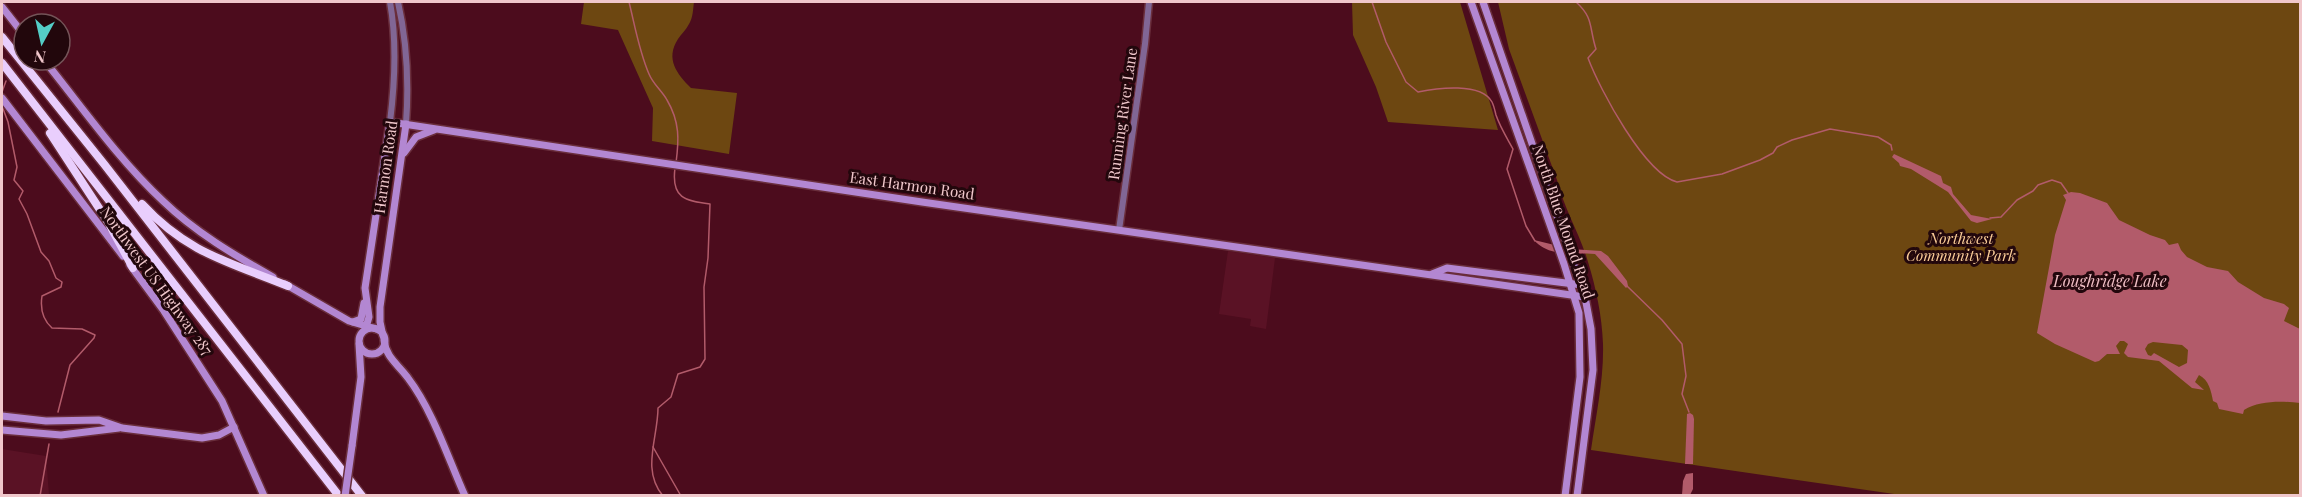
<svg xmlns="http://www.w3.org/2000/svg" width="2302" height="497" viewBox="0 0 2302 497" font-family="'Playfair Display',serif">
<rect width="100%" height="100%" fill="#4c0c1d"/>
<g fill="#5a1225">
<polygon points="1228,251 1275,258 1266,329 1250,326 1251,319 1219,314"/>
<polygon points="2,449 46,456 49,495 2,495"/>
</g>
<g fill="#6d4711">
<path d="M584 2H694C693 9 693 18 689 24 686 30 681 34 678 39 665 59 677 74 691 88L737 93 729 154 652 141 653 108 618 30 581 24Z"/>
<polygon points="1352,2 1460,2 1498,130 1388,122 1376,87 1353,35"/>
<path d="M1498 2H2300V495L1908 496 1591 450C1596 415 1604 379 1603 344 1602 316 1596 288 1588 262 1580 234 1564 209 1557 180L1509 49Z"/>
</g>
<g fill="#b25b6a" fill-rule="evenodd">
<polygon points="1894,154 1941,176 1943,183 1951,187 1953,194 1971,215 1992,219 1977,223 1971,221 1948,192 1911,169 1900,166 1899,163 1892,157"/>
<path d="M2071 192 2080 193 2107 203 2119 220 2150 235 2165 240 2169 245 2178 243 2181 250 2187 257 2207 267 2228 271 2238 282 2264 298 2284 304 2289 308 2284 321 2300 329V403C2283 401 2260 400 2244 410L2243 414 2219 409 2217 403 2213 401C2211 391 2209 380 2199 375L2195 382 2204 390 2192 388 2159 361 2128 357 2124 353 2128 344 2124 341H2120L2116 346 2120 354H2107L2099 361 2095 362 2055 344 2037 333 2055 235 2066 200 2063 195ZM2153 342 2182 345 2188 350 2187 363 2179 367 2154 353 2151 356 2148 355 2145 349 2148 344Z"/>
<path d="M1534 240 1571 249 1601 251 1608 256 1627 281 1628 286 1626 288 1595 254C1573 252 1550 258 1534 240Z"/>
<polygon points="1690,413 1693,415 1694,419 1693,464 1685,464 1687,414"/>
<polygon points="1693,473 1693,489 1690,495 1682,495 1683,481 1686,474"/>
</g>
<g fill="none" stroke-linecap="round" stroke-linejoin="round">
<g stroke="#b25b6a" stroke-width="1.5">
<path d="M629 2C635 26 639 51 649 74 653 84 662 91 667 100 680 122 679 140 676 163"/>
<path d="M1372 2 1386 42 1406 82 1418 92C1437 88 1481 82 1492 102 1494 106 1495 111 1496 115 1500 127 1507 138 1513 149L1507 169 1526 226 1535 241"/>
<path d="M1576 2C1594 18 1589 28 1596 49L1588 58C1600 90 1645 174 1677 182L1722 174 1760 160 1773 153 1777 147 1792 140 1830 129 1878 137 1891 145 1892 150"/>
<polyline points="2,92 6,81"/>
<path d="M2 106 8 122 17 167 14 180 23 191 19 199 27 214 41 252 49 261 56 278 62 282 61 287 42 296C40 309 43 320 52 328L82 329 95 335 94 338 70 365 58 412"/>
<polyline points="1990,218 2001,217 2017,200 2033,191 2038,185 2052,180 2061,183 2068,193"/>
<polyline points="1627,286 1662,320 1682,344 1686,376 1682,394 1689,412"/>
<polyline points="653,447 681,496"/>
<polyline points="40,496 49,444"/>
<path d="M663 496C641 470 658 438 658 408L671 397 678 374 700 367 705 359 704 287 708 258 710 204C685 201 671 198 675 168"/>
</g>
<g stroke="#6a2e3c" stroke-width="9">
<g id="tertiary">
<path d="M398 2C407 42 409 83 406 124"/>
<path d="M390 122C395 82 397 41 390 2"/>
<polyline points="1119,230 1145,44 1149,2"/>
</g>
</g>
<g stroke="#6a2e3c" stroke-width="10">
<g id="secondary">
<polyline points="1471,2 1564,264 1579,313 1580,377 1565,496"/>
<polyline points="1483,2 1585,297 1591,329 1593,370 1577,496"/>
<polyline points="2,7 24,35"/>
<path d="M44 60C82 107 118 159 163 201 195 232 234 255 273 277"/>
<polyline points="2,98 123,256"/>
<polyline points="404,153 416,137 434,130"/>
<polyline points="130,265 164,311 222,401 264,496"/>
<polyline points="1432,274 1447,268 1582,285"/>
<polyline points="285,284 349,321 376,329"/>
<polyline points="353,322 361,319 364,303"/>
<polyline points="366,327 369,317 365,288 390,122 922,202 1585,297"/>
<circle cx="372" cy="341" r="13"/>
<polyline points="383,336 380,322 380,307 406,124"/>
<path d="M384 340C386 358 398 364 408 378 433 411 448 458 465 496"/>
<polyline points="2,416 46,421 99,420 122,428 202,438 219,435 234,427"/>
<polyline points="2,430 61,435 119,428"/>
<polyline points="352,446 361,377 359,344"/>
</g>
</g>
<g stroke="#6a2e3c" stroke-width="11">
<g id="motorway">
<polyline points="2,37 104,164 362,496"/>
<polyline points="2,63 339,496"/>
<polyline points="50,133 108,222 133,268"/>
<path d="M142 204C187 253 229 262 288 286"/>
</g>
</g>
<use href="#tertiary" stroke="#816695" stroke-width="6"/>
<use href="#secondary" stroke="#b387d2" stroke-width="7"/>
<use href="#motorway" stroke="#e9cefd" stroke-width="8"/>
<g stroke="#6a2e3c" stroke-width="10" stroke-linecap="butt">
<polyline id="secondary-bridge" points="345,496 352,446"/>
</g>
<use href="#secondary-bridge" stroke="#b387d2" stroke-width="7"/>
</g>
<g text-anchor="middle" stroke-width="6" stroke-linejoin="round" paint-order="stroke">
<g font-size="15" fill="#f0c7cb" stroke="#22070c">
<text transform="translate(1123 114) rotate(-82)" y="5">Running River Lane</text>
<text transform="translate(386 167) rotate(-82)" y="5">Harmon Road</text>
<text transform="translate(912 186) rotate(8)" y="5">East Harmon Road</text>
<text transform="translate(1563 222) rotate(71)" y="5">North Blue Mound Road</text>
<text transform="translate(156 281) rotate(54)" y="5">Northwest US Highway 287</text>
</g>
<g font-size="15" font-style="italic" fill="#fbcd98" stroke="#22070c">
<text x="1961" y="244">Northwest<tspan x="1961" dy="17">Community Park</tspan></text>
</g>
<g font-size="16" font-style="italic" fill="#f0bec4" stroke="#22070c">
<text x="2110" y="287">Loughridge Lake</text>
</g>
</g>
<rect width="2302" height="497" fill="none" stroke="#f0c7cb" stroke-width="6"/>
<g transform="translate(42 42) rotate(188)"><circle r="28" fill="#22070c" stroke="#745458" stroke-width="1.5"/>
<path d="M0-4.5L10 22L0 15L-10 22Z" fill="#54cdc7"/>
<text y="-9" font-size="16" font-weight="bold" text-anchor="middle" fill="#f0c7cb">N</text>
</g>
</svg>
